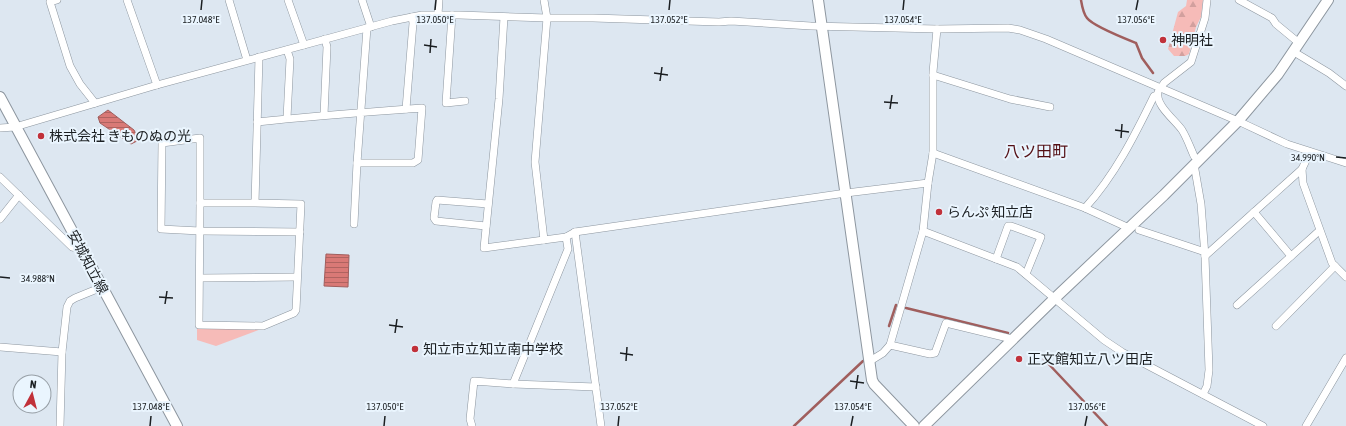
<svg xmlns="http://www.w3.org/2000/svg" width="1346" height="426" viewBox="0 0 1346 426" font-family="'Asap Condensed','Noto Sans JP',sans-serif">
<defs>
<pattern id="forest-firs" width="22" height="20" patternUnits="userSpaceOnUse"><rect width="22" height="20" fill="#f6bbb8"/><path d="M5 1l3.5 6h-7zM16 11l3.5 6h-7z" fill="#d2a09e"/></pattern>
<pattern id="water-rules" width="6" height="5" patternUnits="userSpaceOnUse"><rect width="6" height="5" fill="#d97976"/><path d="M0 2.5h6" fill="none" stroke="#af6360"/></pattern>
</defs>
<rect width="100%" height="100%" fill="#dde7f1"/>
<polygon fill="url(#forest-firs)" points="1187,0 1203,0 1201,17 1196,27 1189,54 1185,56 1174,56 1168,49 1178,12 1186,6"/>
<polygon fill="#f6bbb8" points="197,328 261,329 216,346 197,340"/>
<g fill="url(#water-rules)" stroke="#a05e5d">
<polygon points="108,110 134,130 138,138 137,141 131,144 100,123 98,117"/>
<polygon points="326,254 349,255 348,287 324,286"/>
</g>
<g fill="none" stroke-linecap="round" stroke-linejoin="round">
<g stroke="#a05e5d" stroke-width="2.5">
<path d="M1081 0C1082 6 1083 13 1087 18 1093 26 1126 39 1136 43L1142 58 1153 73"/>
<polyline points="906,308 1008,333"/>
<polyline points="889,326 896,305"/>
<polyline points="1044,359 1107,426"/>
<polyline points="794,426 863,361"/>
</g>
<g stroke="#8d969f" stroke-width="8">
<g id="street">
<polyline points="57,0 50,2 70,66 80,84 95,103"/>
<polyline points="127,0 157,85"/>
<polyline points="229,0 247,60"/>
<polyline points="288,0 304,45"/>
<polyline points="362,0 371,27"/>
<polyline points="1239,0 1272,18 1276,24 1299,43"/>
<polyline points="438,15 439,0"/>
<polyline points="452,15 446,103 465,101"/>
<polyline points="504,17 499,99 484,248 566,237 575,232 846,193 928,183"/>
<polyline points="937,29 933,72 933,153 928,183 923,231 1017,267 1104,340 1122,352 1263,426"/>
<polyline points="287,50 290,59 287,118"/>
<polyline points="1294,52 1329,73 1346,86"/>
<polyline points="933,75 1010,99 1050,107"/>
<polyline points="1161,88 1164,83 1191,62 1205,18 1207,0"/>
<path d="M1158 92C1155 105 1175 120 1182 130 1187 138 1190 147 1194 156"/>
<polyline points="406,109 413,23 412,17"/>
<polyline points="324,115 327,47 325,39"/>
<path d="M257 122C312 116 367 112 422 108L418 160 413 163H357L367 28"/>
<polyline points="0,128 15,127 157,85 392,21 422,15 459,15 547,18 593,18 719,22 731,21 811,26 937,29 1008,28 1020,30 1046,39 1238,121 1287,144 1346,163"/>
<polyline points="1310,152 1302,169 1303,183 1332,263 1346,277"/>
<polyline points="933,153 1085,208 1129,228"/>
<polyline points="1194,164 1201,204 1205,256 1209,370 1207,386 1203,394"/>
<polyline points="0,177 72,247 81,249"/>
<polyline points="200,203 200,138 162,143 161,229 200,231 300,232"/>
<polyline points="255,203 200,203 199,325 263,326 294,313 296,310 301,204 255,203 259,57"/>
<path d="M1085 208C1115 175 1135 135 1154 96L1157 95"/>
<polyline points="1254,212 1291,256"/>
<polyline points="0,219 19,195"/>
<polyline points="354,224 357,163"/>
<polyline points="486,226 436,221 434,218 436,202 437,200 488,204"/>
<polyline points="1139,230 1205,252"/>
<polyline points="575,232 601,426"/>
<polyline points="544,240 535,162 547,18 544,0"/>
<polyline points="1205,256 1302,169"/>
<polyline points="996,259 1008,226 1011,226 1041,237 1026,274"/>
<polyline points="200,278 297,277"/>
<polyline points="1237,305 1319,231"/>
<polyline points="1276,326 1335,266"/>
<polyline points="890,345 930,354 935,353 946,323 1012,339"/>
<polyline points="0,347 62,352"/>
<polyline points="870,361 883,353 890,345 923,231"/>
<polyline points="513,384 596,387"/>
<polyline points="60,426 62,352 67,307 70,301 75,298 102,287"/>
<polyline points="472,426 470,419 474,381 513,384 568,249 566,237"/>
<polyline points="1306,426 1346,358"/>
</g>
</g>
<g stroke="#8d969f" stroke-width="12">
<g id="secondary">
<polyline points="818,0 872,380 874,384 914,426"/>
<polyline points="0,97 177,426"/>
<polyline points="924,426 1054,299 1164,195 1238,121 1278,74 1328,0"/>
</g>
</g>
<use href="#street" stroke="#fff" stroke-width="7"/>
<use href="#secondary" stroke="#fff" stroke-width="10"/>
</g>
<path fill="none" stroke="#1b1f22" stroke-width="1.5" d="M201 10 202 0M435 10 436 0M669 10 670 0M903 10 904 0M1136 10 1138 0M424 45 437 47M430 53 431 39M654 73 668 75M660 81 662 67M884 102 898 103M890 109 892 95M1115 130 1129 132M1121 138 1122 124M1336 157 1346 158M0 277 10 278M159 297 173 298M165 304 167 291M389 325 403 327M395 333 397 319M620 353 633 355M626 361 627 347M850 381 864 383M856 389 858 375M150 426 151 416M384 426 385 416M618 426 619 416M851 426 853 416M1085 426 1087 416"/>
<g fill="#c1313a" stroke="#eaf5fe" stroke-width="1.5">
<circle cx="1163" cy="40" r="4"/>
<circle cx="41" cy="136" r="4"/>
<circle cx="939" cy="212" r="4"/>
<circle cx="415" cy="349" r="4"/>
<circle cx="1019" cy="359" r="4"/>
</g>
<g text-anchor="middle" stroke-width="4" stroke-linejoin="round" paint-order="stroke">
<g font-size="14" fill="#1b1f22" stroke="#eaf5fe" text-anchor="start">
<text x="1171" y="45">神明社</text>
<text x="49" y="141">株式会社 きものぬの光</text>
<text x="947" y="217">らんぷ 知立店</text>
<text x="423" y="354">知立市立知立南中学校</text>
<text x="1027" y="364">正文館知立八ツ田店</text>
</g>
<g font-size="14" fill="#1b1f22" stroke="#eaf5fe">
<text transform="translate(88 262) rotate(62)" y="5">安城知立線</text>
</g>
<g font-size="16" fill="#540f14" stroke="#eaf5fe">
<text x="1036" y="157">八ツ田町</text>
</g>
</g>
<g font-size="10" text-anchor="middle" fill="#1b1f22" stroke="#eaf5fe" stroke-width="4" stroke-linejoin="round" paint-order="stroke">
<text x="201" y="23">137.048°E</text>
<text x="435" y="23">137.050°E</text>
<text x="669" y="23">137.052°E</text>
<text x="903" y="23">137.054°E</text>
<text x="1136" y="23">137.056°E</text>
<text x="1308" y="161">34.990°N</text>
<text x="38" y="282">34.988°N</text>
<text x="151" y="410">137.048°E</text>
<text x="385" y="410">137.050°E</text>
<text x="619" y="410">137.052°E</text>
<text x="853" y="410">137.054°E</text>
<text x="1087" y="410">137.056°E</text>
</g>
<g transform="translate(32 394) rotate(7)"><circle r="19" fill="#eaf5fe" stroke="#979fa6"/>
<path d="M0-3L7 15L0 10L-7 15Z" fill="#c1313a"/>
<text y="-6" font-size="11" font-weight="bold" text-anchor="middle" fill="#1b1f22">N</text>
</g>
</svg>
